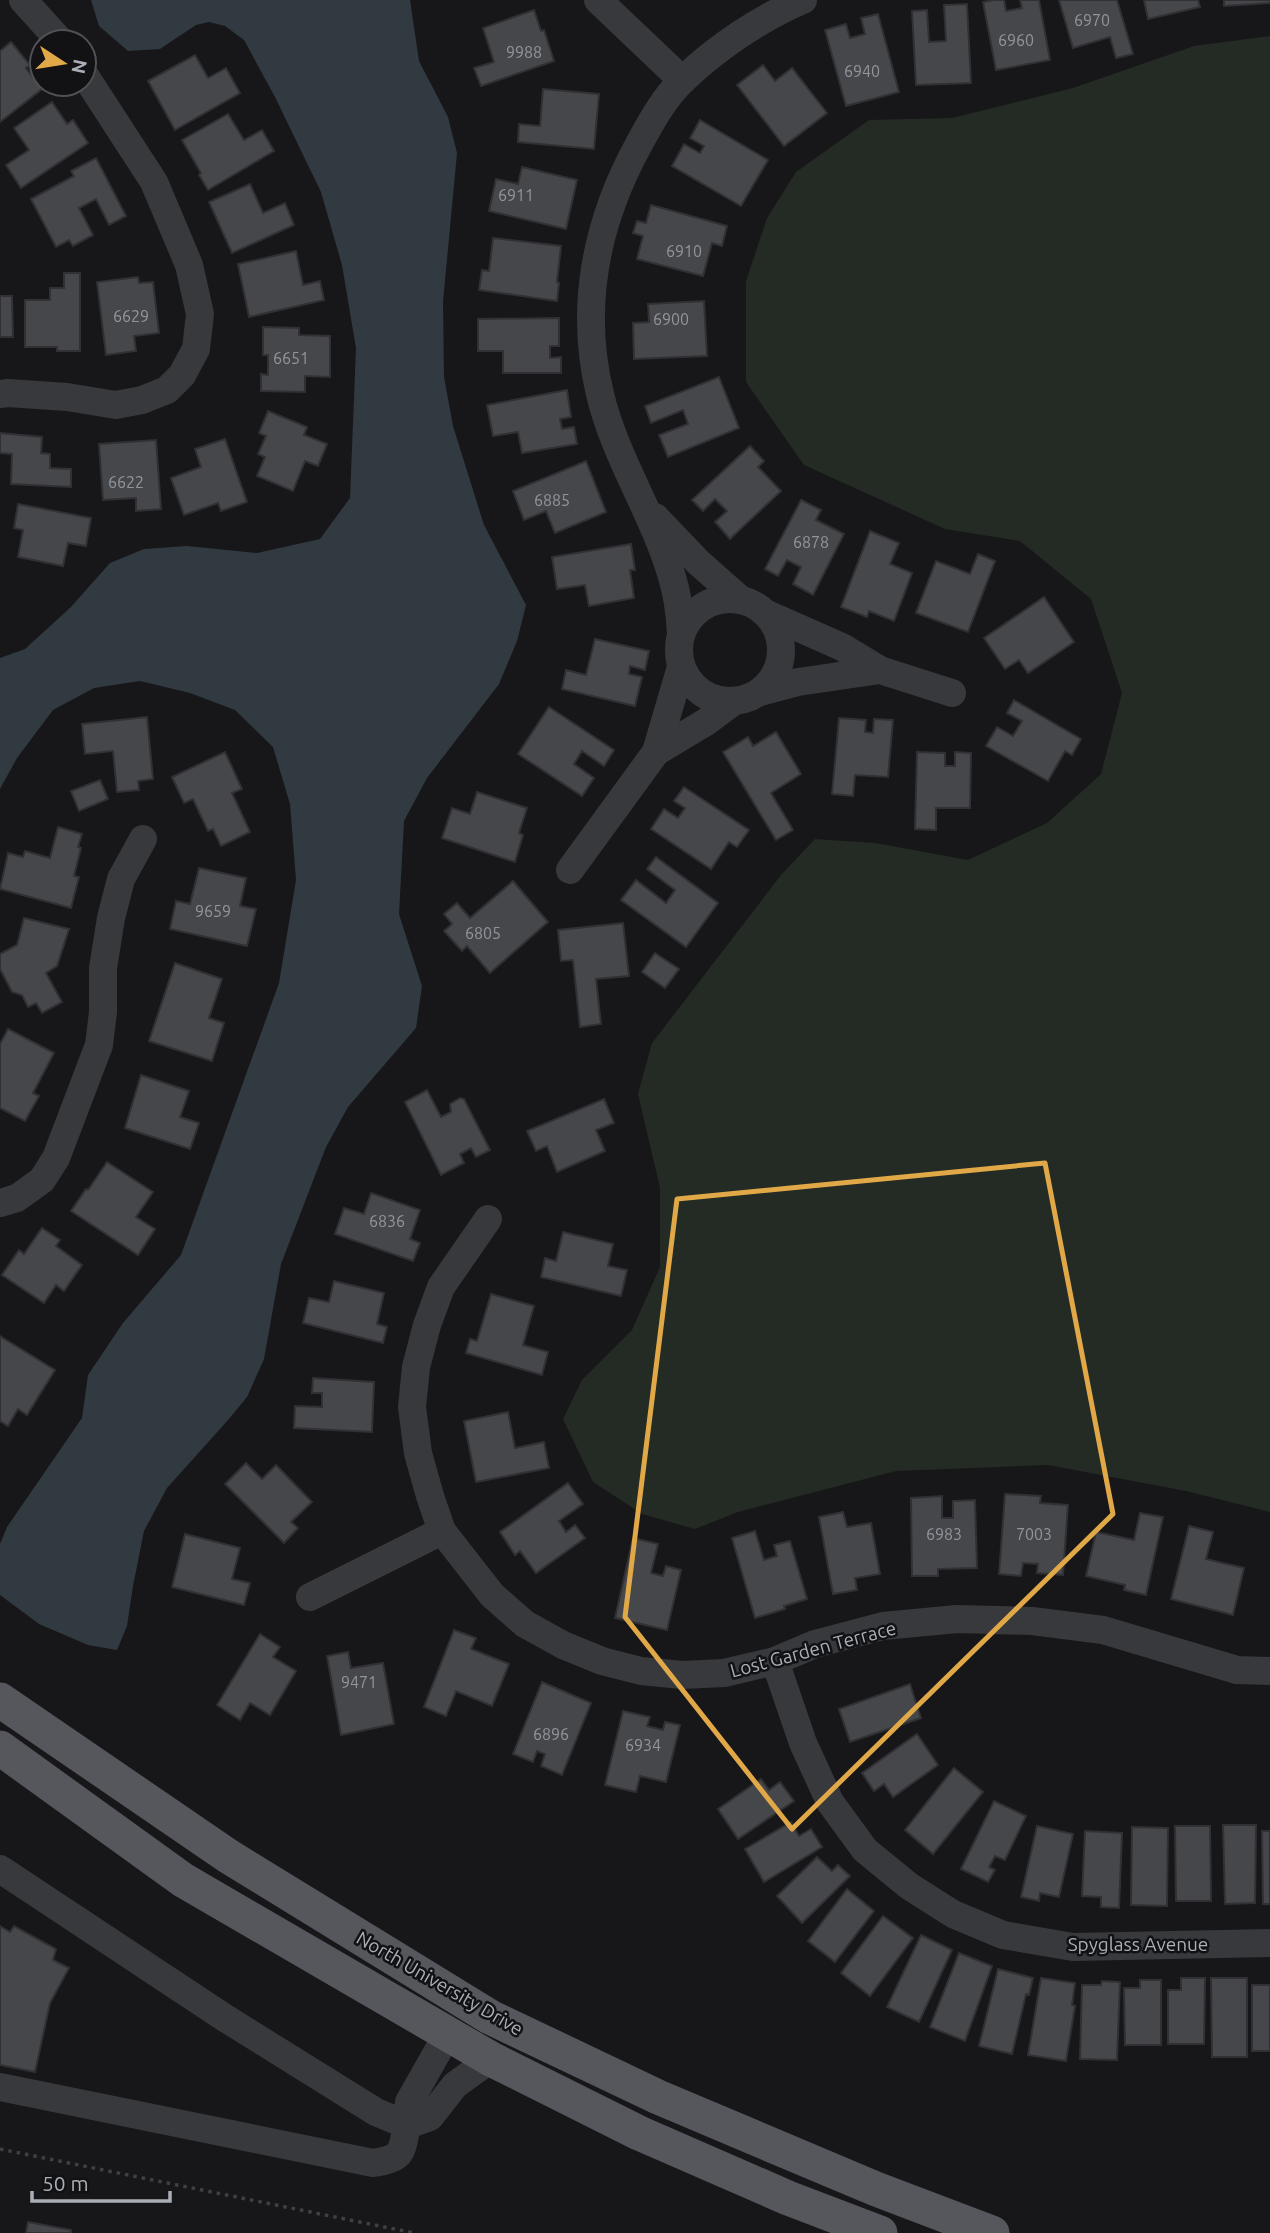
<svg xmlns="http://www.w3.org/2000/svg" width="1270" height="2233" viewBox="0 0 1270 2233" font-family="Ubuntu,sans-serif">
<rect width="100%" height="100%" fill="#171719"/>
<polygon fill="#242a24" points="1270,36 1270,1512 1186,1491 1048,1465 896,1471 738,1512 695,1529 642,1514 593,1482 563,1419 582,1380 632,1330 660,1267 660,1188 638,1094 652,1043 781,875 815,839 875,843 968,860 1047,823 1101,774 1122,693 1091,599 1020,541 945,529 804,465 746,382 746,281 767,218 796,172 869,120 952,118 1073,88 1194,46"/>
<polygon fill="#313a41" points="91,0 410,0 419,61 448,117 457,153 443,302 444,377 453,426 484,525 526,605 517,641 499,684 427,778 404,821 399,914 422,986 416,1028 348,1107 326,1147 281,1264 264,1359 247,1397 228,1420 167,1488 144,1531 133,1586 127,1626 117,1650 88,1645 39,1624 0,1595 0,1544 7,1527 82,1418 88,1375 123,1323 181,1255 279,983 296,880 290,804 273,747 235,710 190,693 140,681 94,688 53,710 17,758 0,789 0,658 25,649 71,607 110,563 144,549 187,546 257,553 320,539 350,498 356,348 342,265 321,192 275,97 244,40 225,26 209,22 196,25 160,49 128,51 99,26"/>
<g fill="#46474b" stroke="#313135" stroke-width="2">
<polygon points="994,0 1004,0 1006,11 1022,8 1020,0 1039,0 1050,60 996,70 983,2"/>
<polygon points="1059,0 1117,0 1133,54 1116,58 1110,37 1073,48"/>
<polygon points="1144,0 1198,0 1200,7 1148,19"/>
<polygon points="1224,0 1270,0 1270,3 1224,6"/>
<polygon points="967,4 971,83 916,85 912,11 927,10 929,42 946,41 944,5"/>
<polygon points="534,10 541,31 544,30 554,61 481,86 474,68 494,62 483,28"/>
<polygon points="878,14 899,92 846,106 825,30 846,24 850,38 865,34 861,18"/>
<polygon points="11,42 30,65 26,68 42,89 0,122 0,51"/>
<polygon points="195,55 208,78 226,68 240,93 175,130 148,81"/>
<polygon points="763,65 775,81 792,68 827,113 784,146 737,85"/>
<polygon points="543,89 599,94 594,149 518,142 519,124 540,126"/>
<polygon points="52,102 67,124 73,120 88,143 21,188 6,165 29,150 14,128"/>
<polygon points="228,114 244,140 262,130 274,151 208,190 199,175 201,173 182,140"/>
<polygon points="700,120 768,160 741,206 672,166 684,144 700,153 704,146 690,138"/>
<polygon points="96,158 126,216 109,225 96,199 79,208 93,235 73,246 69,240 56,247 31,199 74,176 71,171"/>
<polygon points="522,167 577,180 566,229 489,211 496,179 518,184"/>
<polygon points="250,184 263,213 285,203 294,225 232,253 209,202"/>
<polygon points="651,205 727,226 722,246 712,243 703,276 637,259 643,236 633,233 637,221 646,223"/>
<polygon points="493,238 561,246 557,282 559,283 557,301 479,290 482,270 489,271"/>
<polygon points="296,251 303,285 320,281 324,300 249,317 238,264"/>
<polygon points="64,273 80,273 80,351 57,351 57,347 25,347 25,300 50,300 50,288 64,288"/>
<polygon points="138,277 139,283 153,282 159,333 134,336 136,351 106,355 97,282"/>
<polygon points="0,296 12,296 13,337 0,337"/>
<polygon points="704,301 707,356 634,359 633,323 649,322 648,304"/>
<polygon points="559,318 559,346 550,346 550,358 561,357 561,373 503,373 503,351 478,351 478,319"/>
<polygon points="263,327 299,328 299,335 330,336 330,377 305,376 305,392 261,391 261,374 268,375 268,355 263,355"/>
<polygon points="719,377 739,428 668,457 659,435 688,424 683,410 651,423 645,406"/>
<polygon points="567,390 571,417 560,419 562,429 574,427 577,444 522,453 518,432 493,436 487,405"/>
<polygon points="268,411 307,427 304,435 327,444 318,466 305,461 293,491 257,476 265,457 258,454 266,436 259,433"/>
<polygon points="0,433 42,437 41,453 50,454 50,468 71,469 71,487 11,484 12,454 0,453"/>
<polygon points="225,439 247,502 221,511 218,503 184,515 171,478 201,467 195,449"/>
<polygon points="156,440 161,509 136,511 136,498 103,500 99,444"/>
<polygon points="750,446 764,461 758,467 781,491 730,539 715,522 727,511 715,499 703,511 692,500"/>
<polygon points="586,461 606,512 555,533 546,511 524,520 513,491"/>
<polygon points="801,500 821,510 816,520 844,534 813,595 793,584 801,567 787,560 778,576 765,569"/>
<polygon points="18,504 91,518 86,546 68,543 63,566 18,557 23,530 14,528"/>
<polygon points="870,531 899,543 890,564 912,573 894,621 869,611 867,617 841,607"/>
<polygon points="631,544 635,570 630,570 634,598 589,606 585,585 557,589 552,557"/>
<polygon points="978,554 995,561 968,632 916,613 936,561 970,574"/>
<polygon points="1044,597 1074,642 1028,673 1019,660 1005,669 984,638"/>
<polygon points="595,639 649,651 645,670 630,666 629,674 642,677 635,706 562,689 566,670 586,675"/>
<polygon points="1014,700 1081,739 1072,755 1065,751 1048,781 986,746 997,727 1013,736 1022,721 1007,713"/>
<polygon points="549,707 614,750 604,766 582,751 574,764 594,778 582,796 518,754"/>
<polygon points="147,717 153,779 138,781 139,790 117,792 113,751 85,754 82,724"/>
<polygon points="839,718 866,720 865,732 873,733 874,719 893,720 888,777 855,775 853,796 832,794"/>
<polygon points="776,732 801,774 771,793 793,830 776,840 723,752 748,737 753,746"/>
<polygon points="225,752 242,789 232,793 250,832 221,846 213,829 208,831 193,799 184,803 172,777"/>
<polygon points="917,752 945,753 945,766 955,766 955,752 971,753 970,808 936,808 936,830 915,829"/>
<polygon points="100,780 108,799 79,811 71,791"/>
<polygon points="684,787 749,830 737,847 729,842 711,869 651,829 664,809 678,818 685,808 674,801"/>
<polygon points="477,792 527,808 519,833 523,835 515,862 442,838 452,808 470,814"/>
<polygon points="58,827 82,834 78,847 81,848 74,876 79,877 71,908 0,889 8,853 23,857 25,851 50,858"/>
<polygon points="656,857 718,903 686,947 621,900 636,880 666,903 675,890 647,869"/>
<polygon points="199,868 246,878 240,906 256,909 247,946 170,929 176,901 190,904"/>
<polygon points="513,881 548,922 490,973 467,946 462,951 444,931 452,924 444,914 457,903 470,918"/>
<polygon points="24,918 69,929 57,966 46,973 62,1002 42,1013 36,1003 28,1007 22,995 12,992 0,969 0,954 17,945"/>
<polygon points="623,923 629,976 596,979 601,1024 580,1027 573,960 561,961 558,930"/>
<polygon points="655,953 679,969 665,988 642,972"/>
<polygon points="175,963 222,979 209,1018 224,1023 212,1061 149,1041"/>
<polygon points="8,1029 54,1053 33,1093 39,1096 25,1121 0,1108 0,1044"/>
<polygon points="141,1075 189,1091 180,1117 199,1123 190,1149 125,1128"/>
<polygon points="427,1090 441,1117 451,1112 450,1104 460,1098 464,1099 490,1150 476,1157 471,1148 460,1154 464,1163 441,1175 405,1102"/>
<polygon points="604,1099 614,1123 596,1130 605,1151 557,1172 547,1146 536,1151 527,1131"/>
<polygon points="107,1162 153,1192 136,1217 155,1229 138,1255 71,1211 86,1189 88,1190"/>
<polygon points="371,1193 420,1210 410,1239 420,1243 413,1261 335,1234 344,1208 364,1214"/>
<polygon points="42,1228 60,1240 56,1246 82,1265 64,1291 56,1285 44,1303 2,1275 19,1250 24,1254"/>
<polygon points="563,1232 613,1244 608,1266 627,1270 621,1296 541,1277 545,1258 556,1261"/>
<polygon points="334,1281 384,1293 377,1324 387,1327 383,1343 303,1323 309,1298 329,1302"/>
<polygon points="491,1294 534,1306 523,1345 548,1352 542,1375 466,1353 470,1339 477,1341"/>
<polygon points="0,1336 55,1370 27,1415 18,1409 8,1426 0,1421"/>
<polygon points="313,1378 374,1382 372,1432 294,1428 295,1406 322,1407 322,1393 312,1393"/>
<polygon points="508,1412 515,1448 544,1442 549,1468 476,1482 464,1421"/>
<polygon points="246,1463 262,1479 276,1465 312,1502 291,1522 298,1528 284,1543 225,1484"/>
<polygon points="568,1483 583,1504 559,1521 566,1532 575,1525 585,1538 536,1573 520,1551 515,1555 500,1532"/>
<polygon points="1005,1494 1041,1496 1040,1503 1068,1505 1063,1575 1037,1573 1038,1564 1023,1563 1021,1576 999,1574"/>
<polygon points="942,1496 942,1518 953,1518 953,1501 975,1500 977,1568 938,1569 938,1576 912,1576 911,1498"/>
<polygon points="843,1512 847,1527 871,1523 880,1574 855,1578 857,1590 833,1594 819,1517"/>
<polygon points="1140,1513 1163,1517 1146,1595 1124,1590 1125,1585 1086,1576 1096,1532 1134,1540"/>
<polygon points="1189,1526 1213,1532 1206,1559 1244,1568 1233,1615 1171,1599"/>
<polygon points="755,1531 764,1560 777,1556 774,1545 790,1541 807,1599 784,1606 785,1609 755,1618 732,1538"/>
<polygon points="185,1534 240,1548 232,1579 250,1583 244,1605 172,1587"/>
<polygon points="633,1538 658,1544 651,1573 663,1576 666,1566 681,1570 667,1630 615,1618"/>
<polygon points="454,1630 476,1638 471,1649 509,1664 492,1706 456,1691 446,1716 424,1707"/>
<polygon points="260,1634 280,1647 273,1657 296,1671 270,1715 250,1703 240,1720 217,1705"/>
<polygon points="348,1652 351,1668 383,1663 394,1724 341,1735 327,1656"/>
<polygon points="542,1682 591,1703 562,1775 541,1766 545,1754 537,1751 533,1762 513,1754"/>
<polygon points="910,1684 921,1718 850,1742 839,1709"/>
<polygon points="623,1711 650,1717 647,1726 663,1730 665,1722 680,1725 666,1782 640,1776 636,1792 605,1785"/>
<polygon points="917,1734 938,1765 893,1797 884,1784 874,1791 862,1773"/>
<polygon points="954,1768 983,1792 933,1854 905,1830"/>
<polygon points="761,1779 769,1790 780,1782 794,1801 738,1839 718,1809"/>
<polygon points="994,1801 1026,1816 1005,1860 995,1856 989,1867 995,1870 988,1882 961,1869"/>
<polygon points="791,1822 799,1836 811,1829 822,1847 764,1882 745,1849"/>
<polygon points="1223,1825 1256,1825 1255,1903 1225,1904"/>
<polygon points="1037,1826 1073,1834 1059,1897 1040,1893 1039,1901 1021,1897"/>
<polygon points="1175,1826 1210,1826 1211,1901 1176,1901"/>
<polygon points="1132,1827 1168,1828 1167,1906 1131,1905"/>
<polygon points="1085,1831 1122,1833 1119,1908 1101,1907 1101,1897 1082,1896"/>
<polygon points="1262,1831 1270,1831 1270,1904 1263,1904"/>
<polygon points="817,1857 832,1871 838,1865 850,1876 802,1923 777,1896"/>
<polygon points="847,1889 874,1911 835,1962 808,1941"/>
<polygon points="883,1916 913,1938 870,1996 841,1973"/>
<polygon points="0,1926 10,1932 14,1926 56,1949 53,1960 69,1968 50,2003 35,2072 0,2065"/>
<polygon points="921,1935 952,1950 919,2022 887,2007"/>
<polygon points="959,1953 992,1966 965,2041 930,2027"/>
<polygon points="998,1969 1033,1978 1029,1995 1026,1994 1012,2054 979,2046"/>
<polygon points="1041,1978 1075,1983 1072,2005 1075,2006 1066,2061 1028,2055"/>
<polygon points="1181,1978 1205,1978 1204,2044 1168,2044 1168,1990 1181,1990"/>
<polygon points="1211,1978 1247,1978 1247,2057 1212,2057"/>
<polygon points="1140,1980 1161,1980 1161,2045 1125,2045 1124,1988 1140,1988"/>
<polygon points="1102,1981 1120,1982 1117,2060 1080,2059 1082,1985 1101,1985"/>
<rect x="1252" y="1985" width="18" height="66"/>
<polygon points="28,2222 71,2230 71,2233 26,2233"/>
</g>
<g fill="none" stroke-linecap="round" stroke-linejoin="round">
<polyline stroke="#3f4044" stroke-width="3.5" stroke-dasharray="3.5 5" stroke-linecap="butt" points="0,2149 414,2233"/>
<g stroke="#38393d" stroke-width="28">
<polyline points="23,0 61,42"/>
<polyline points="598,0 682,80"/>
<polyline points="0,394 8,393 67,397 116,405 142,400 167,390 182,375 196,349 200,314 189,265 154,182 84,74"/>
<polyline points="655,517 698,562 741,600"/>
<circle cx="730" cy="650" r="51"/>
<polyline points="765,613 842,647 880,670 952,693"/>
<path d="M681 634C680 615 678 596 672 577 654 514 615 458 600 394 579 307 596 222 639 144 651 122 665 96 684 79 717 47 761 18 803 0"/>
<polyline points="760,692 798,682 880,670"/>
<polyline points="656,752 706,722 733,702"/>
<polyline points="570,870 656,752 681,667"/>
<polyline points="0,1203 17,1198 42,1180 56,1158 99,1045 103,1012 103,968 111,918 121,879 143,839"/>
<polyline points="488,1219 441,1287 427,1325 416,1367 412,1407 418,1453 430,1496 442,1531 492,1595 525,1624 563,1645 602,1661 641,1671 682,1675 724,1673 775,1661 815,1644 883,1626 957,1619 1032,1621 1103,1630 1237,1670 1270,1671"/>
<polyline points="310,1597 442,1531"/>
<polyline points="775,1661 803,1743 830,1802 865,1850 909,1886 953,1914 1003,1935 1073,1947 1270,1943"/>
<path d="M0 1869 225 2018 376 2112 407 2125C401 2153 404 2158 373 2163L0 2087"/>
<polyline points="447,2035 409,2102 407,2125 430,2117 455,2085 491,2059"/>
</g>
<g stroke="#55575c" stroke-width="35">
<polyline points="0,1700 228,1856 490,2017 658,2097 876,2189 992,2233"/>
<polyline points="0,1748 183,1880 491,2059 639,2133 788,2198 880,2233"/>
</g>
</g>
<path fill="none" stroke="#e1a847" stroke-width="5" stroke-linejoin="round" d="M1045 1163 1113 1514 792 1829 625 1617 677 1199Z"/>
<g text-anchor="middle" stroke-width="5" stroke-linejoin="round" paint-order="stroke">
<g font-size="16" fill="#91959c">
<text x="1092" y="26">6970</text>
<text x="1016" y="46">6960</text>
<text x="524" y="58">9988</text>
<text x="862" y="77">6940</text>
<text x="516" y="201">6911</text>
<text x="684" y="257">6910</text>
<text x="131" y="322">6629</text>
<text x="671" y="325">6900</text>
<text x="291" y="364">6651</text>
<text x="126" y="488">6622</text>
<text x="552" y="506">6885</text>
<text x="811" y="548">6878</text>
<text x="213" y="917">9659</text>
<text x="483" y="939">6805</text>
<text x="387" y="1227">6836</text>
<text x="944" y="1540">6983</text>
<text x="1034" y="1540">7003</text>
<text x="359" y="1688">9471</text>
<text x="551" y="1740">6896</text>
<text x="643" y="1751">6934</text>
</g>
<g font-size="19" fill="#aaafb7" stroke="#121214">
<text transform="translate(813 1649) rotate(-15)" y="7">Lost Garden Terrace</text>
<text x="1138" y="1951">Spyglass Avenue</text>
<text transform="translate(440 1983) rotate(30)" y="7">North University Drive</text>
</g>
</g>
<g transform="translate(63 63) rotate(102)"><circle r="33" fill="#121214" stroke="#4f5155" stroke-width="2"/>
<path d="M0-5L12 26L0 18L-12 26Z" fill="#e1a847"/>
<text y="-10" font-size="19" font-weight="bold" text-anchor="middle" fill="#aaafb7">N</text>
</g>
<path d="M32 2191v10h138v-10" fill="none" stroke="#aaafb7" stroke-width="3.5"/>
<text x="42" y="2191" font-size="21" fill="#aaafb7" stroke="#121214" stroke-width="5" paint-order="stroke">50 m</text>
</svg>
